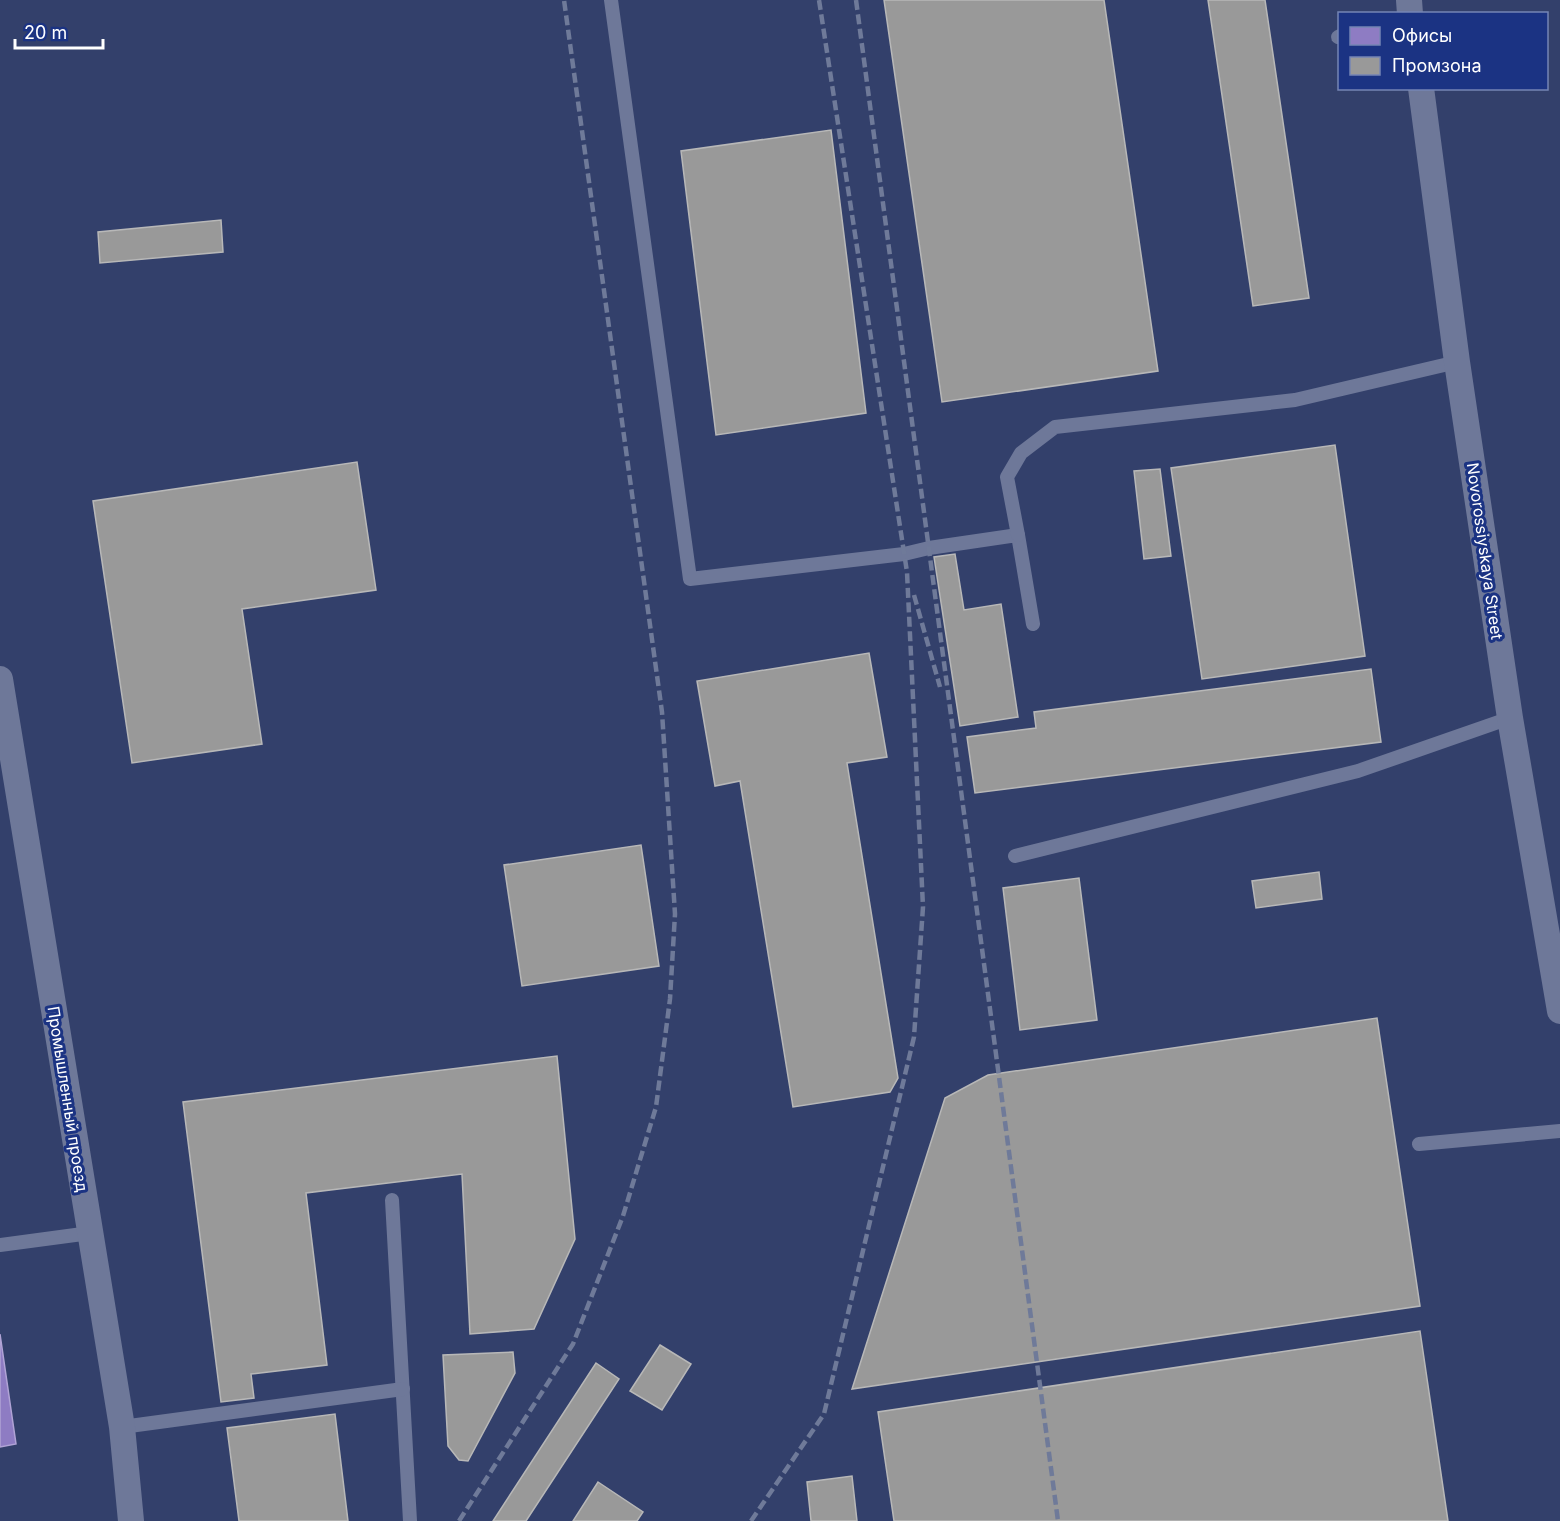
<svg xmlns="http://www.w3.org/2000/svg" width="1560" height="1521" viewBox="0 0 1560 1521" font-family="Inter,sans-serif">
<rect width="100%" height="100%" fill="#33406b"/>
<polygon fill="#8e7cc3" stroke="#b0a3d5" stroke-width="1.5" points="0,1334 16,1444 0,1447"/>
<g fill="#999" stroke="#b8b8b8" stroke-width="1.5">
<polygon points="884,0 1104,0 1158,371 942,402"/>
<polygon points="1208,0 1265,0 1309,298 1253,306"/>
<polygon points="831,130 866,413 716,435 681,151"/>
<polygon points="221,220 223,252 100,263 98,232"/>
<polygon points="1335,445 1365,656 1202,679 1171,468"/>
<polygon points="357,462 376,590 242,609 262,744 132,763 93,501"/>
<polygon points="1160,469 1171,556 1144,559 1134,471"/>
<polygon points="955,554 964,610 1001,604 1018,717 960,726 934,557"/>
<polygon points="869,653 887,757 847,763 898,1078 890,1092 793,1107 740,781 715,786 697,681"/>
<polygon points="1371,669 1381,742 975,793 967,737 1036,728 1034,712"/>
<polygon points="641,845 659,966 522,986 504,865"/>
<polygon points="1319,872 1322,899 1256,908 1252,881"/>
<polygon points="1079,878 1097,1020 1020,1030 1003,888"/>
<polygon points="1377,1018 1420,1306 852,1389 945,1098 988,1075"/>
<polygon points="557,1056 575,1239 534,1329 470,1334 462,1174 306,1193 327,1365 251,1374 254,1398 221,1402 183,1102"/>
<polygon points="1420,1331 1448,1521 894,1521 878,1412"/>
<polygon points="660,1345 691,1364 662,1410 630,1391"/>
<polygon points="513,1352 515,1373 468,1461 459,1460 448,1446 443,1355"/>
<polygon points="596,1363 619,1379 526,1521 493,1521"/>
<polygon points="335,1414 348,1521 239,1521 227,1428"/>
<polygon points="852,1476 857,1521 811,1521 807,1482"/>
<polygon points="598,1482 643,1512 637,1521 573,1521"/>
</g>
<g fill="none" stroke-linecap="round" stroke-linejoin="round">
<g stroke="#6e7899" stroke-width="14">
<polyline points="611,0 690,579 904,554 929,548 1018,535 1033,624"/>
<polyline points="1338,37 1340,36"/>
<polyline points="1018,535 1007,477 1021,453 1055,427 1295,400 1457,362"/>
<polyline points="1015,856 1358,771 1510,718"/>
<polyline points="1419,1144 1560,1131"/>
<polyline points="392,1200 410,1521"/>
<polyline points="0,1245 90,1233"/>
<polyline points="122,1427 403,1389"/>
</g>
<g stroke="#6e7899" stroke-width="26">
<polyline points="1409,0 1410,14"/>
<polyline points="1421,88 1457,362 1510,718 1560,1011"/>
<polyline points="0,679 122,1427 131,1521"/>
</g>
<g stroke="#6f7a99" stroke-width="4.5" stroke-dasharray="10 4.5" stroke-linecap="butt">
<polyline points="856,0 1058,1521"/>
<polyline points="914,595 940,687"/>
<polyline points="459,1521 573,1344 623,1216 656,1107 670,999 675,914 662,712 564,0"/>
<polyline points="751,1521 824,1414 914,1037 923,907 907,572 819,0"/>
</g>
</g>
<g text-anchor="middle" stroke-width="6" stroke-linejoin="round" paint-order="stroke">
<g font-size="16" fill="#fff" stroke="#1b3383">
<text transform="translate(1485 551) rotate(82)" y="6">Novorossiyskaya Street</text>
<text transform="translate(68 1099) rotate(81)" y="6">Промышленный проезд</text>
</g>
</g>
<rect x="1338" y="12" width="210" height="78" fill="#1b3383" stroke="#7685b5" stroke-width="1.5"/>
<rect x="1350" y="27" width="30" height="18" fill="#8e7cc3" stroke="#7685b5" stroke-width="1.5"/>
<text x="1392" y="42" font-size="18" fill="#ffffff">Офисы</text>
<rect x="1350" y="57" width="30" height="18" fill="#999999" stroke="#7685b5" stroke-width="1.5"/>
<text x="1392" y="72" font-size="18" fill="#ffffff">Промзона</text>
<path d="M15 39v9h88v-9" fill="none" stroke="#ffffff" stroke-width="3"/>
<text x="24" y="39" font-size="18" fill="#ffffff" stroke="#1b3383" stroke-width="4.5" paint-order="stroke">20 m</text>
</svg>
